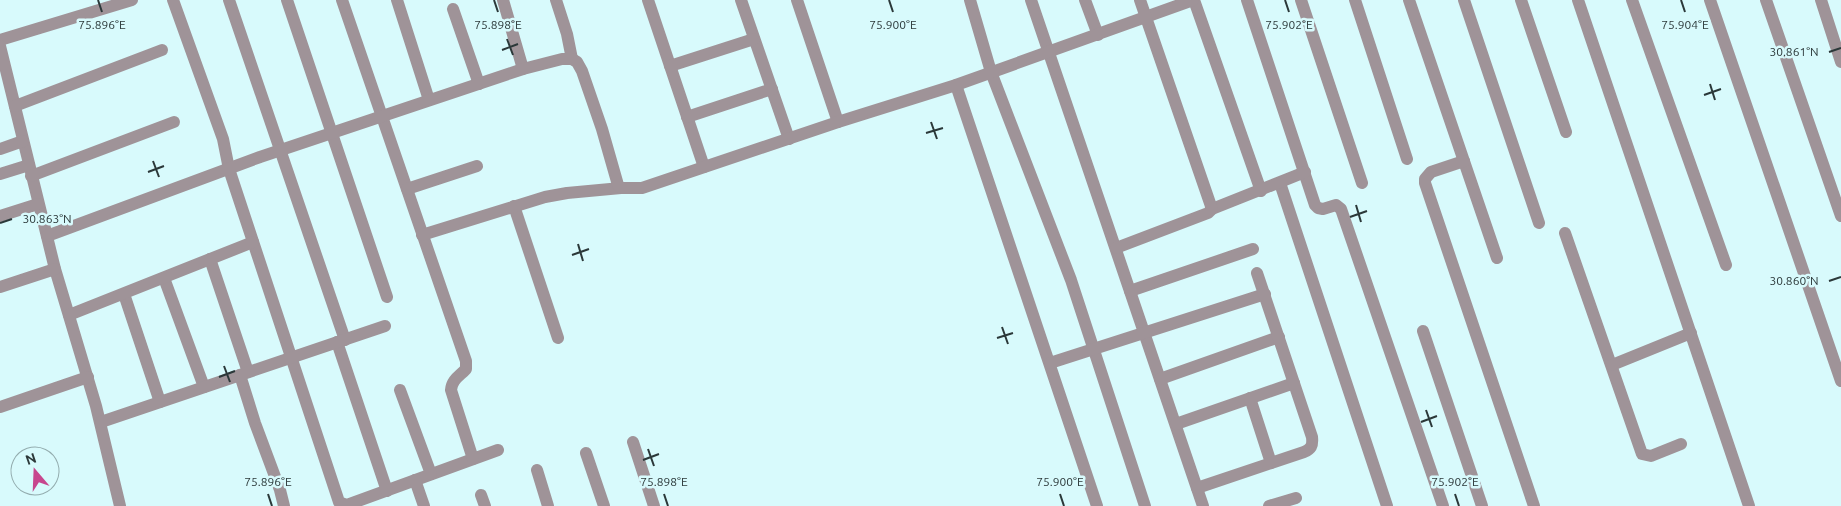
<svg xmlns="http://www.w3.org/2000/svg" width="1841" height="506" viewBox="0 0 1841 506" font-family="Ubuntu,sans-serif">
<rect width="100%" height="100%" fill="#d8fafc"/>
<g fill="none" stroke-linecap="round" stroke-linejoin="round">
<g stroke="#9f9398" stroke-width="12">
<polyline points="173,0 223,139 229,169 339,502 347,505 498,450"/>
<polyline points="229,0 345,340"/>
<polyline points="287,0 387,297"/>
<path d="M342 0 466 361V369C460 376 452 379 451 390L473 459"/>
<polyline points="397,0 429,100"/>
<polyline points="503,0 523,69"/>
<polyline points="556,0 567,34 572,59"/>
<polyline points="648,0 704,167"/>
<polyline points="741,0 789,139"/>
<polyline points="797,0 838,122"/>
<polyline points="970,0 991,72 1071,280 1145,506"/>
<polyline points="1031,0 1203,506"/>
<polyline points="1085,0 1098,35"/>
<polyline points="1194,0 1261,191"/>
<polyline points="1247,0 1315,205 1318,208 1323,209 1336,205 1341,209 1443,506"/>
<polyline points="1301,0 1362,183"/>
<polyline points="1355,0 1407,159"/>
<polyline points="1409,0 1497,258"/>
<polyline points="1464,0 1539,223"/>
<polyline points="1521,0 1566,132"/>
<polyline points="1578,0 1749,506"/>
<polyline points="1632,0 1726,265"/>
<polyline points="1710,0 1841,381"/>
<polyline points="1766,0 1841,216"/>
<polyline points="1821,0 1841,62"/>
<polyline points="453,9 479,84"/>
<polyline points="0,40 132,0"/>
<polyline points="0,46 55,269 96,406 120,506"/>
<polyline points="670,66 754,39"/>
<polyline points="956,85 1097,506"/>
<polyline points="15,106 162,50"/>
<polyline points="687,117 772,89"/>
<polyline points="0,149 23,141"/>
<polyline points="1464,161 1431,172 1425,179 1425,183 1534,506"/>
<polyline points="0,174 29,165"/>
<polyline points="31,176 174,122"/>
<polyline points="1280,183 1387,506"/>
<polyline points="407,189 477,166"/>
<polyline points="514,206 558,338"/>
<polyline points="1212,209 1305,172"/>
<polyline points="0,216 38,204"/>
<polyline points="1565,233 1642,454 1651,456 1681,444"/>
<polyline points="422,235 545,197 567,193 621,188"/>
<polyline points="47,236 260,157 523,69 562,59 572,59 577,62 582,71 602,129 618,185 621,188 642,188 838,122 956,85 1193,0"/>
<polyline points="1116,248 1208,213 1212,209 1140,0"/>
<polyline points="210,259 248,372"/>
<polyline points="164,278 204,387"/>
<polyline points="0,287 55,269"/>
<polyline points="1130,291 1253,249"/>
<polyline points="124,294 160,402"/>
<polyline points="69,315 253,242"/>
<polyline points="1423,331 1482,506"/>
<polyline points="337,342 387,491"/>
<polyline points="1050,363 1265,294"/>
<polyline points="1612,365 1691,333"/>
<polyline points="240,375 255,423 280,490 284,506"/>
<polyline points="1160,379 1279,337"/>
<polyline points="400,390 431,474"/>
<polyline points="1250,398 1271,463"/>
<polyline points="0,407 88,377"/>
<polyline points="101,422 385,326"/>
<polyline points="1176,424 1294,383"/>
<polyline points="633,442 654,506"/>
<polyline points="586,453 604,506"/>
<polyline points="537,470 548,506"/>
<polyline points="415,480 424,506"/>
<path d="M1197 488 1304 452C1311 449 1313 446 1312 437L1257 273"/>
<polyline points="481,495 485,506"/>
<polyline points="1269,506 1296,498"/>
</g>
</g>
<path fill="none" stroke="#2b3839" stroke-width="2" d="M98 0 102 12M494 0 498 12M889 0 893 12M1285 0 1289 12M1681 0 1685 12M507 39 513 55M502 50 518 44M1829 52 1841 48M1710 84 1715 100M1704 95 1721 89M931 122 937 139M926 133 943 128M153 161 159 177M148 172 164 166M1356 205 1361 222M1350 217 1367 211M0 223 12 219M578 244 583 261M572 255 589 249M1829 281 1841 277M1002 327 1008 344M997 338 1013 333M224 366 230 382M219 377 235 371M1426 410 1432 427M1421 422 1437 416M648 449 654 466M643 460 659 454M268 494 272 506M664 494 668 506M1060 494 1064 506M1455 494 1459 506"/>
<g font-size="12" text-anchor="middle" fill="#2b3839" stroke="#d8fafc" stroke-width="5" stroke-linejoin="round" paint-order="stroke">
<text x="102" y="29">75.896°E</text>
<text x="1289" y="29">75.902°E</text>
<text x="498" y="29">75.898°E</text>
<text x="893" y="29">75.900°E</text>
<text x="1685" y="29">75.904°E</text>
<text x="1794" y="56">30.861°N</text>
<text x="47" y="223">30.863°N</text>
<text x="1794" y="285">30.860°N</text>
<text x="268" y="486">75.896°E</text>
<text x="664" y="486">75.898°E</text>
<text x="1060" y="486">75.900°E</text>
<text x="1455" y="486">75.902°E</text>
</g>
<g transform="translate(35 471) rotate(341)"><circle r="24" fill="#d8fafc" stroke="#93acae"/>
<path d="M0-4L9 19L0 12L-9 19Z" fill="#c7468e"/>
<text y="-8" font-size="14" font-weight="bold" text-anchor="middle" fill="#2b3839">N</text>
</g>
</svg>
